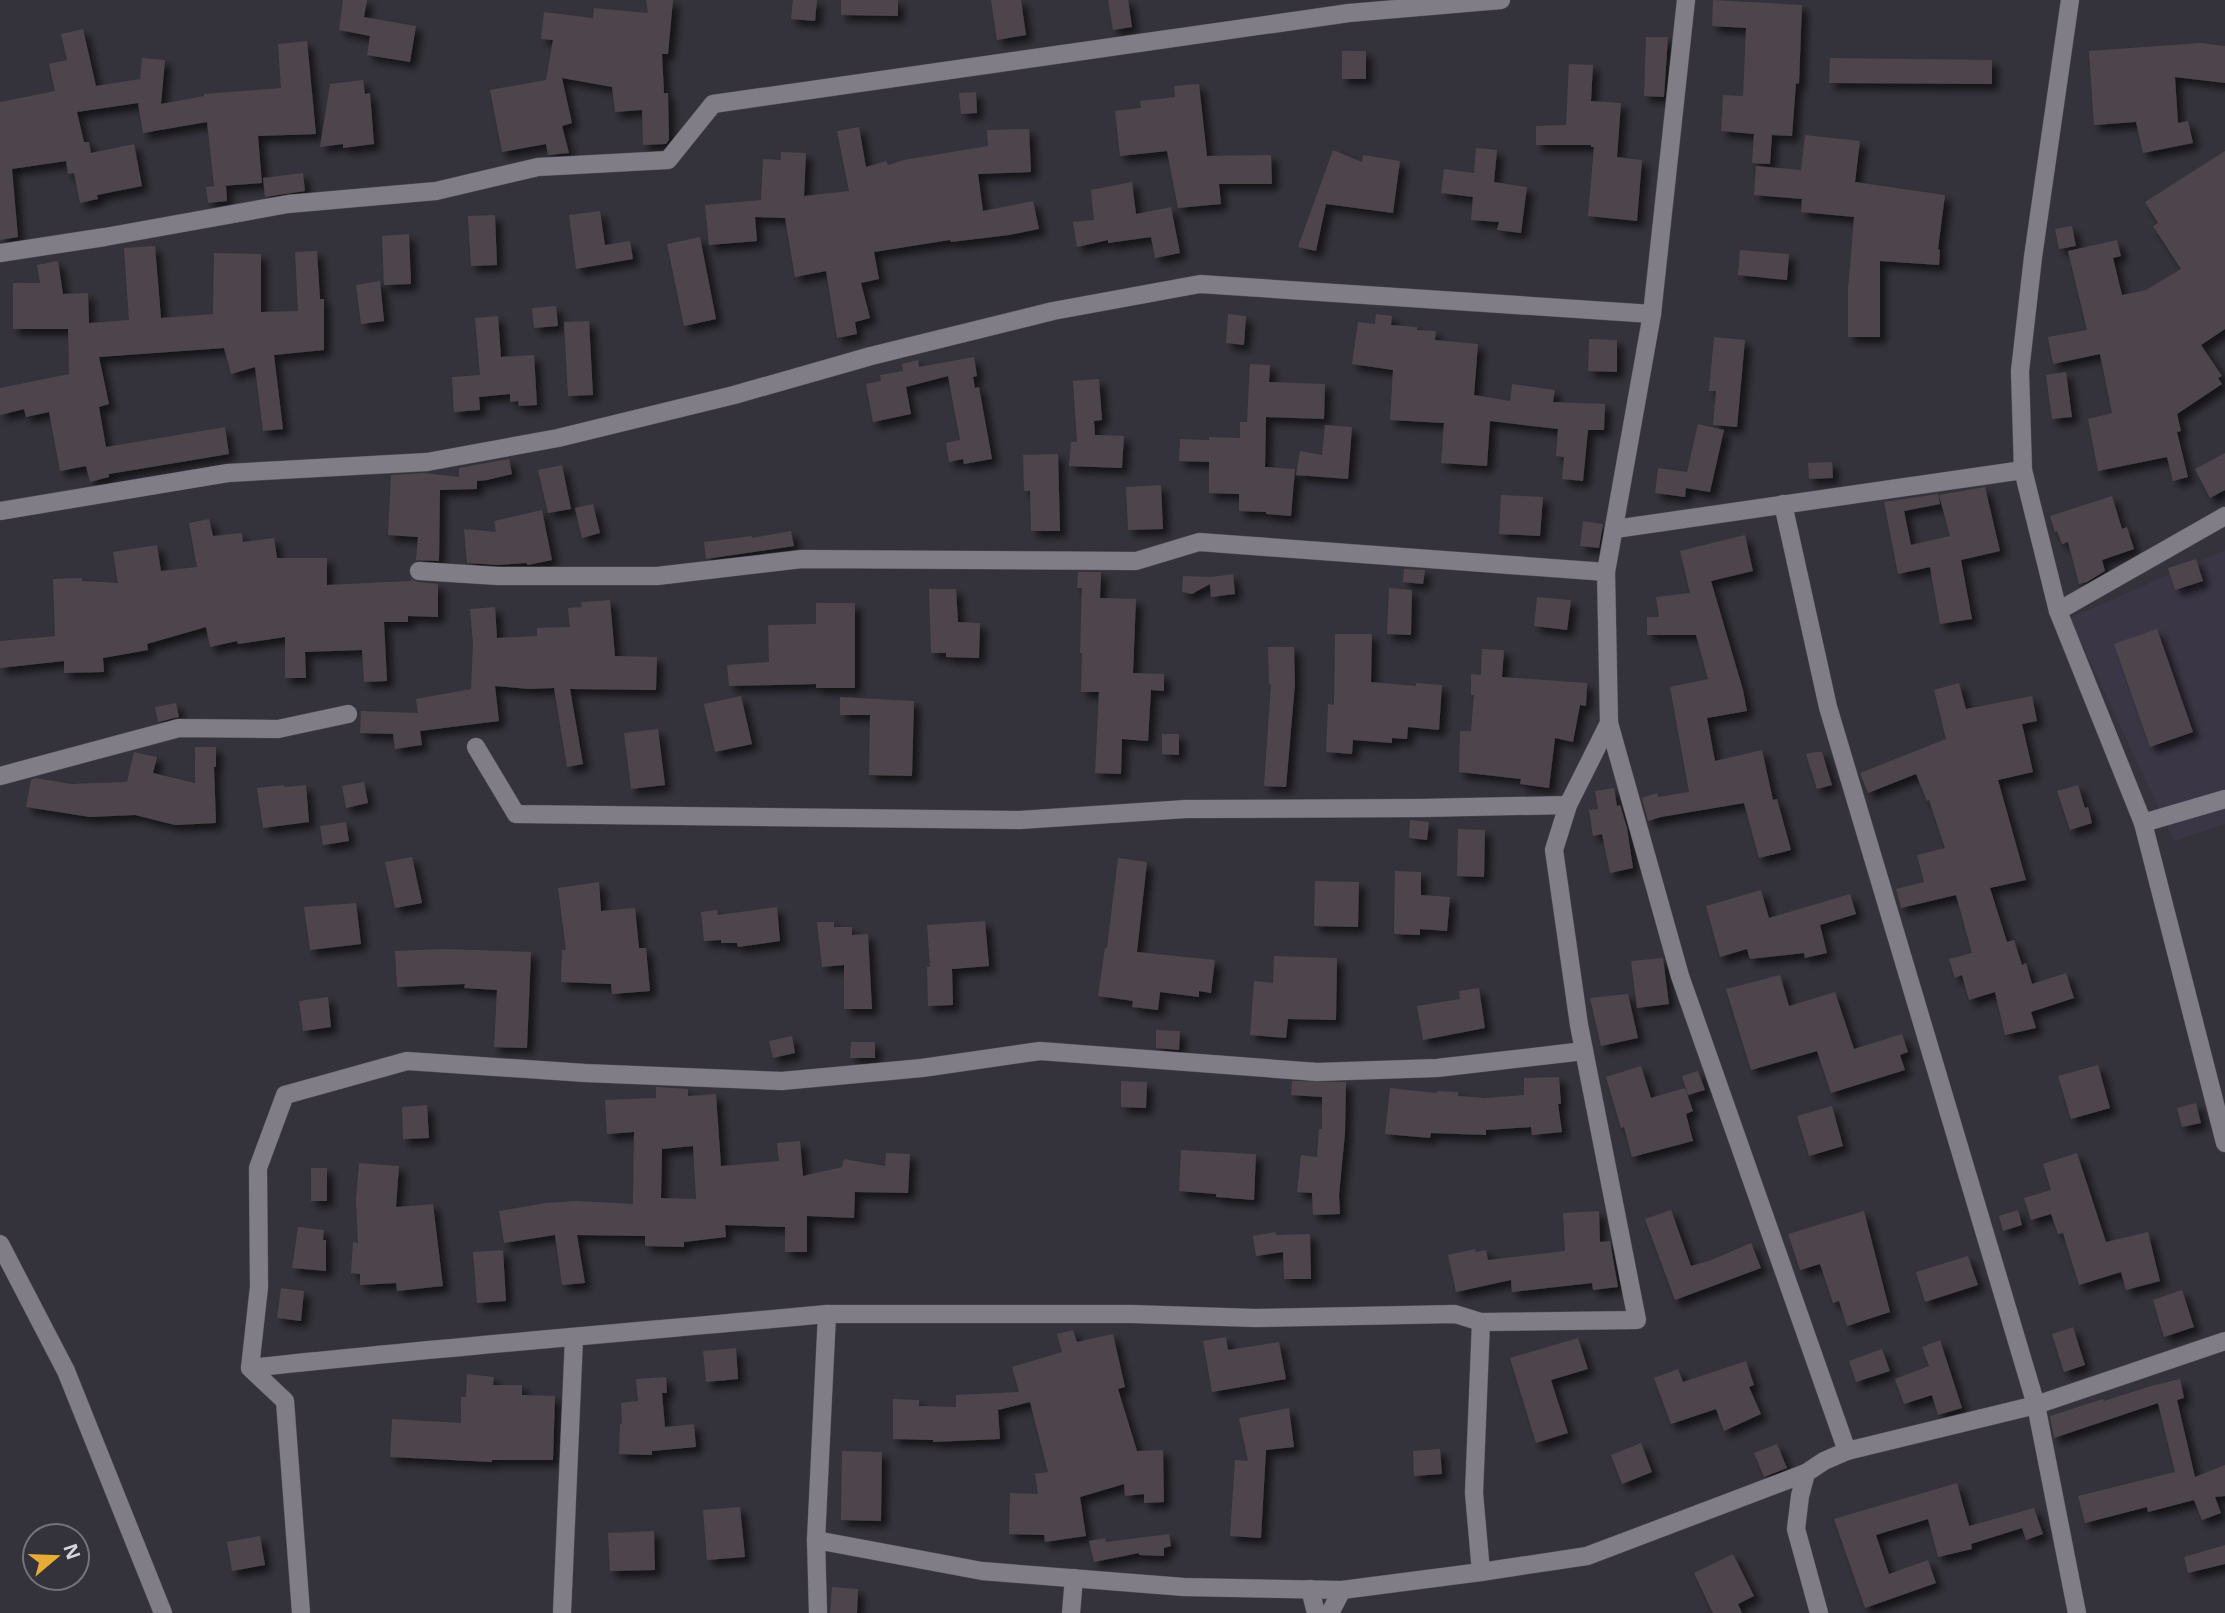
<svg xmlns="http://www.w3.org/2000/svg" width="2225" height="1613" viewBox="0 0 2225 1613" font-family="'Noto Sans',sans-serif">
<defs>
<filter id="shadow"><feDropShadow dx="6" dy="6" stdDeviation="3.5" flood-color="#0009"/></filter>
</defs>
<rect width="100%" height="100%" fill="#34323a"/>
<polygon fill="#3b3645" points="2225,550 2225,824 2174,841 2070,618"/>
<g fill="#4d454c" fill-rule="evenodd" filter="url(#shadow)">
<polygon points="343,0 367,0 364,17 416,26 410,62 367,55 370,36 339,30"/>
<polygon points="646,0 673,0 668,54 662,54 664,93 668,93 669,140 666,144 643,145 642,110 615,112 612,87 562,78 572,123 562,126 569,153 548,155 546,144 502,152 490,90 546,80 553,40 541,39 544,12 593,18 594,8 648,13"/>
<polygon points="793,0 817,0 815,21 791,19"/>
<polygon points="841,0 898,0 898,16 841,15"/>
<polygon points="991,0 1021,0 1026,35 997,40"/>
<polygon points="1108,0 1128,0 1132,27 1113,30"/>
<polygon points="1713,0 1802,5 1799,84 1796,83 1792,136 1772,135 1770,164 1752,163 1754,134 1721,131 1723,95 1743,96 1746,28 1712,26"/>
<polygon points="83,29 96,86 140,79 142,58 165,60 161,104 204,96 204,94 281,88 278,44 307,41 316,134 258,136 262,183 221,186 226,186 227,201 208,203 206,187 214,186 207,122 143,133 138,103 77,112 84,142 89,142 91,153 134,144 142,186 97,195 98,199 80,203 74,173 68,174 66,161 12,169 18,237 0,240 0,102 55,91 49,64 67,60 61,34"/>
<polygon points="1646,37 1668,37 1664,97 1644,96"/>
<polygon points="2200,43 2225,46 2225,83 2175,77 2178,123 2188,121 2193,143 2143,153 2136,122 2094,125 2089,51"/>
<rect x="1342" y="51" width="24" height="28"/>
<polygon points="1830,58 1992,60 1992,84 1829,83"/>
<polygon points="1569,64 1593,65 1591,101 1621,103 1617,157 1642,160 1637,221 1588,216 1594,147 1591,147 1591,145 1536,145 1536,126 1566,125"/>
<polygon points="363,80 365,94 370,93 374,144 343,148 343,144 320,147 330,84"/>
<polygon points="1199,84 1207,156 1271,155 1272,184 1219,184 1221,204 1178,208 1167,151 1120,156 1115,111 1141,108 1140,101 1175,97 1174,86"/>
<polygon points="976,92 977,113 961,114 959,93"/>
<polygon points="859,127 866,167 886,161 888,165 904,160 988,146 987,130 1029,129 1031,172 978,174 983,211 1033,201 1039,229 1009,235 951,242 950,240 874,252 879,279 861,283 870,318 855,322 857,334 837,338 826,271 795,277 785,218 755,217 757,241 709,245 705,205 761,200 763,159 781,160 781,152 806,153 804,196 849,191 837,131"/>
<polygon points="1805,135 1860,141 1855,182 1945,195 1938,249 1940,250 1939,265 1880,261 1880,337 1848,337 1848,290 1854,217 1801,212 1802,199 1754,195 1756,166 1801,170"/>
<polygon points="1476,148 1497,150 1494,182 1527,187 1521,233 1497,230 1499,222 1471,220 1473,197 1441,193 1444,169 1474,173"/>
<polygon points="1333,150 1362,162 1363,155 1400,161 1393,213 1326,204 1316,251 1298,247"/>
<polygon points="2225,151 2225,329 2201,345 2222,376 2218,378 2222,384 2177,414 2181,431 2177,432 2188,477 2173,481 2167,457 2098,471 2088,419 2112,413 2100,354 2053,364 2048,337 2087,330 2068,251 2117,240 2121,256 2113,258 2122,295 2146,290 2181,269 2153,226 2158,223 2145,202"/>
<polygon points="303,173 305,191 265,197 263,178"/>
<polygon points="1132,182 1136,214 1171,207 1180,253 1155,258 1151,237 1108,243 1108,240 1077,247 1073,222 1094,220 1091,190"/>
<polygon points="600,211 605,245 630,241 633,259 576,269 569,215"/>
<polygon points="495,215 497,265 471,266 468,216"/>
<polygon points="2072,226 2076,246 2059,249 2055,229"/>
<polygon points="409,234 411,284 384,285 382,236"/>
<polygon points="700,237 716,319 684,326 667,244"/>
<polygon points="155,246 161,318 213,314 214,253 261,254 261,312 298,311 295,252 317,251 320,299 324,299 324,350 274,355 283,429 263,431 255,367 231,374 224,348 99,357 109,404 99,407 106,447 225,427 229,454 109,474 109,477 90,482 86,466 60,471 49,412 26,417 24,409 0,415 0,388 69,374 68,329 13,329 13,283 40,283 37,265 58,261 63,294 88,293 89,323 129,320 124,248"/>
<polygon points="1740,250 1789,254 1787,280 1738,275"/>
<polygon points="380,281 384,321 361,324 356,285"/>
<polygon points="556,306 558,326 534,328 532,308"/>
<polygon points="1228,314 1246,316 1244,345 1226,343"/>
<polygon points="1376,314 1392,316 1391,325 1417,327 1417,330 1436,331 1435,340 1478,344 1474,395 1510,401 1512,384 1555,390 1553,402 1605,404 1604,430 1588,430 1583,481 1562,479 1564,457 1556,456 1558,429 1490,421 1487,466 1441,463 1444,423 1390,420 1393,370 1352,364 1358,322 1375,324"/>
<polygon points="498,316 501,357 534,355 537,405 519,406 518,401 510,402 510,394 479,397 480,410 454,412 452,377 480,375 475,318"/>
<polygon points="589,321 593,395 568,396 564,322"/>
<polygon points="1714,337 1745,340 1737,427 1713,425 1716,391 1709,391"/>
<polygon points="1589,339 1617,340 1617,372 1588,371"/>
<polygon points="974,357 977,376 973,377 975,388 979,387 992,459 964,464 963,459 949,462 946,443 960,440 948,376 906,387 911,414 873,422 866,384 881,381 880,375 903,371 902,364 918,360 919,367"/>
<polygon points="1250,364 1270,365 1269,382 1325,384 1324,419 1266,417 1265,467 1295,469 1291,516 1266,514 1266,512 1239,511 1239,494 1209,493 1209,462 1179,461 1180,439 1209,440 1209,437 1240,438 1240,422 1247,422"/>
<polygon points="2066,372 2072,417 2052,419 2046,375"/>
<polygon points="1099,379 1102,420 1094,421 1095,435 1124,436 1122,468 1069,466 1071,442 1077,442 1073,381"/>
<polygon points="1698,424 1724,430 1710,492 1686,488 1685,497 1655,493 1658,468 1687,472"/>
<polygon points="1325,425 1352,427 1348,479 1296,475 1300,451 1322,455"/>
<polygon points="2225,453 2225,490 2210,498 2195,469"/>
<polygon points="1058,454 1060,531 1031,531 1030,491 1024,491 1023,455"/>
<polygon points="509,459 512,474 487,480 477,481 477,489 440,490 439,561 416,560 418,537 388,535 391,475 425,473 459,477 459,468"/>
<polygon points="1832,462 1833,478 1809,479 1808,463"/>
<polygon points="562,465 571,509 548,513 538,470"/>
<polygon points="1161,485 1163,529 1128,530 1126,487"/>
<polygon points="1985,487 2000,551 1961,560 1972,619 1940,624 1930,567 1898,574 1884,502 1938,494 1940,504 1904,511 1911,545 1950,536 1939,495"/>
<polygon points="1501,495 1543,497 1540,536 1499,534"/>
<polygon points="2112,496 2122,529 2127,527 2134,549 2102,560 2105,571 2087,582 2079,584 2068,542 2062,544 2057,531 2055,532 2050,516"/>
<polygon points="593,504 600,533 582,538 575,508"/>
<polygon points="542,510 552,560 528,565 526,563 498,565 467,563 464,529 496,532 494,521"/>
<polygon points="209,519 213,536 242,533 243,542 274,538 277,558 327,558 327,585 411,581 411,579 418,582 438,584 438,617 408,616 408,622 384,622 387,681 364,682 362,650 305,652 306,678 285,678 285,637 238,644 237,641 210,647 206,627 147,644 148,650 103,658 104,672 64,673 64,661 0,668 0,641 55,636 53,579 82,578 82,581 118,583 113,552 157,545 161,571 197,567 189,523"/>
<polygon points="1583,521 1603,524 1599,548 1580,546"/>
<polygon points="791,531 794,546 706,559 704,542 752,536 752,538"/>
<polygon points="1745,535 1753,571 1711,581 1743,690 1747,711 1707,718 1715,761 1762,750 1773,800 1777,799 1791,850 1759,858 1744,803 1661,817 1648,821 1642,798 1657,793 1658,797 1689,792 1670,687 1708,679 1696,635 1647,635 1647,617 1659,617 1656,597 1690,593 1680,551"/>
<polygon points="2196,559 2203,581 2175,590 2168,568"/>
<polygon points="1404,569 1425,570 1423,584 1403,582"/>
<polygon points="1078,572 1101,572 1100,598 1136,599 1133,673 1164,674 1164,691 1151,690 1148,741 1122,739 1121,774 1095,773 1099,692 1081,692 1082,653 1080,653 1082,588 1077,588"/>
<polygon points="1233,574 1235,594 1211,597 1210,584 1192,594 1182,592 1183,576 1212,577"/>
<polygon points="1389,588 1412,590 1411,635 1387,634"/>
<polygon points="929,589 956,589 958,622 980,623 979,658 946,657 946,653 931,653"/>
<polygon points="1537,597 1571,600 1567,630 1534,626"/>
<polygon points="610,600 615,656 657,657 656,690 570,689 583,764 567,767 554,688 529,689 495,686 499,721 420,731 422,745 395,749 393,734 360,733 361,711 418,713 416,699 471,689 473,643 470,609 495,607 497,638 537,636 537,628 570,627 568,608 582,607 581,602"/>
<polygon points="816,603 855,603 855,688 816,688 816,684 729,686 727,665 769,662 768,625 816,624"/>
<polygon points="2157,629 2193,732 2150,747 2114,644"/>
<polygon points="1335,634 1372,634 1371,682 1416,686 1416,683 1442,685 1439,730 1408,727 1407,739 1392,738 1392,743 1353,740 1352,754 1326,752 1328,704 1334,705"/>
<polygon points="1268,647 1294,647 1295,684 1286,787 1264,786 1271,684 1269,685"/>
<polygon points="1482,649 1504,650 1502,677 1587,683 1586,706 1580,705 1573,742 1555,738 1549,788 1520,784 1521,779 1459,772 1460,731 1471,731 1474,695 1471,695 1471,674 1481,675"/>
<polygon points="1959,683 1966,709 2032,696 2037,721 2022,724 2033,772 1998,780 2026,880 1990,888 2007,942 2014,940 2022,965 2026,963 2032,984 2066,973 2074,998 2031,1012 2036,1028 2005,1035 1995,992 1969,1000 1962,975 1955,978 1949,959 1972,953 1956,895 1901,908 1896,889 1924,882 1917,855 1945,848 1929,800 1927,801 1916,774 1868,793 1860,773 1946,739 1934,690"/>
<polygon points="741,696 752,744 715,752 704,704"/>
<polygon points="840,697 914,701 912,776 869,775 870,715 840,715"/>
<polygon points="176,703 179,717 158,722 155,707"/>
<polygon points="658,729 665,785 631,789 624,733"/>
<polygon points="1162,734 1179,734 1179,755 1162,754"/>
<polygon points="195,747 216,747 216,767 214,767 216,823 175,825 135,815 90,817 26,807 31,780 35,778 71,784 127,782 134,752 157,757 153,773 195,783"/>
<polygon points="1815,752 1822,752 1832,785 1817,789 1806,754"/>
<polygon points="364,782 368,803 346,808 342,786"/>
<polygon points="284,785 284,787 306,785 309,822 263,828 257,788"/>
<polygon points="2078,785 2085,808 2088,807 2092,823 2070,830 2057,791"/>
<polygon points="1614,788 1617,806 1620,805 1627,828 1633,868 1610,873 1602,834 1593,836 1589,810 1598,809 1595,791"/>
<polygon points="1410,820 1429,822 1427,840 1409,838"/>
<polygon points="346,822 349,841 323,845 320,826"/>
<polygon points="1458,829 1485,830 1484,877 1457,876"/>
<polygon points="412,857 422,903 395,908 385,862"/>
<polygon points="1118,858 1147,862 1137,952 1215,960 1211,993 1199,991 1199,997 1160,992 1158,1010 1132,1007 1133,1001 1098,996 1105,948 1107,948"/>
<polygon points="1395,871 1421,872 1421,895 1450,897 1447,931 1420,929 1420,935 1394,934"/>
<polygon points="1315,881 1359,882 1358,927 1314,926"/>
<polygon points="599,882 601,911 635,908 639,948 646,948 650,991 612,994 611,984 561,982 562,950 566,950 558,888"/>
<polygon points="1761,890 1769,918 1850,894 1856,914 1820,925 1827,953 1805,958 1804,953 1750,959 1747,949 1720,957 1706,906"/>
<polygon points="356,903 361,944 310,950 304,907"/>
<polygon points="777,907 780,941 738,947 737,943 721,943 721,940 704,941 701,912 717,910 718,915"/>
<polygon points="985,921 989,966 952,969 953,1005 928,1006 927,967 930,967 927,925"/>
<polygon points="817,922 834,922 834,927 852,927 852,935 868,934 872,1009 844,1009 844,965 822,967"/>
<polygon points="444,949 531,952 527,1048 494,1047 497,990 464,988 465,984 397,987 395,951"/>
<polygon points="1274,956 1337,958 1336,1020 1288,1019 1286,1038 1250,1035 1254,981 1273,983"/>
<polygon points="1663,958 1669,1004 1637,1008 1631,961"/>
<polygon points="1780,975 1789,1006 1835,992 1854,1049 1902,1034 1908,1052 1900,1055 1905,1070 1831,1093 1817,1051 1751,1070 1726,989"/>
<polygon points="1479,988 1485,1028 1423,1040 1417,1006 1460,999 1459,991"/>
<polygon points="1628,994 1638,1038 1601,1046 1590,998"/>
<polygon points="328,997 331,1027 303,1031 299,1001"/>
<polygon points="1156,1030 1180,1031 1179,1050 1156,1048"/>
<polygon points="792,1036 795,1053 773,1058 769,1041"/>
<polygon points="851,1042 875,1042 875,1058 850,1058"/>
<polygon points="2098,1065 2110,1108 2071,1119 2058,1076"/>
<polygon points="1641,1066 1651,1098 1685,1088 1693,1111 1686,1114 1693,1141 1632,1157 1624,1127 1621,1128 1606,1077"/>
<polygon points="1698,1071 1705,1090 1688,1095 1682,1076"/>
<polygon points="1559,1077 1561,1104 1558,1104 1562,1132 1532,1135 1531,1127 1486,1130 1486,1135 1431,1133 1430,1138 1385,1134 1390,1088 1437,1093 1437,1091 1458,1092 1458,1096 1485,1098 1524,1095 1524,1078"/>
<polygon points="1121,1081 1147,1082 1146,1108 1121,1107"/>
<polygon points="1292,1081 1346,1082 1345,1133 1339,1195 1340,1214 1313,1215 1312,1193 1297,1192 1301,1155 1317,1157 1319,1129 1322,1129 1322,1097 1291,1095"/>
<path d="M656 1087 688 1089V1096L716 1094 721 1166 779 1161 777 1143 800 1141 803 1176 842 1167 844 1159 885 1166 886 1153 910 1154 908 1193 855 1192 854 1218 807 1216V1252H785V1227L725 1225 726 1237 684 1242V1247L645 1246V1236L577 1235 585 1283 562 1285 555 1235 504 1243 499 1211 546 1203 577 1201 633 1204 634 1132 607 1134 605 1100 656 1098ZM693 1146 696 1199 661 1198 662 1149Z"/>
<polygon points="2196,1103 2201,1123 2182,1127 2177,1108"/>
<polygon points="427,1105 429,1138 403,1139 402,1107"/>
<polygon points="1832,1106 1843,1146 1809,1156 1797,1116"/>
<polygon points="1181,1150 1256,1154 1254,1200 1216,1197 1216,1194 1179,1191"/>
<polygon points="2077,1153 2106,1242 2148,1232 2160,1281 2126,1290 2121,1272 2079,1285 2063,1233 2058,1234 2051,1214 2031,1220 2024,1198 2051,1190 2043,1164"/>
<polygon points="359,1163 399,1166 396,1207 433,1204 443,1286 397,1291 396,1283 360,1285 360,1274 351,1273 353,1242 358,1243 356,1200"/>
<rect x="311" y="1168" width="16" height="33"/>
<polygon points="1671,1210 1691,1266 1709,1261 1751,1243 1761,1268 1675,1300 1645,1219"/>
<polygon points="2018,1210 2022,1225 2003,1231 1999,1216"/>
<polygon points="1599,1211 1600,1242 1610,1241 1618,1287 1593,1290 1592,1283 1512,1292 1511,1280 1456,1292 1448,1255 1475,1249 1476,1252 1486,1250 1488,1260 1565,1251 1563,1213"/>
<polygon points="1864,1211 1890,1312 1847,1326 1839,1301 1833,1303 1820,1264 1800,1270 1788,1234"/>
<polygon points="298,1227 324,1230 323,1240 326,1240 326,1271 292,1268"/>
<polygon points="1276,1232 1276,1235 1310,1234 1311,1279 1284,1279 1283,1252 1256,1256 1253,1236"/>
<polygon points="503,1250 506,1301 477,1303 473,1252"/>
<polygon points="1968,1256 1978,1285 1925,1302 1916,1272"/>
<polygon points="281,1288 304,1291 301,1321 277,1318"/>
<polygon points="2182,1290 2194,1327 2164,1337 2153,1300"/>
<polygon points="2073,1327 2085,1365 2064,1372 2052,1334"/>
<polygon points="1073,1330 1077,1342 1113,1334 1125,1387 1118,1389 1137,1451 1163,1450 1164,1502 1144,1503 1144,1494 1125,1496 1124,1484 1080,1497 1086,1536 1045,1542 1044,1535 1009,1534 1010,1493 1038,1494 1035,1474 1048,1472 1030,1402 998,1410 1000,1439 933,1442 933,1440 893,1439 893,1399 919,1400 919,1406 956,1407 956,1395 1019,1392 1012,1367 1062,1352 1057,1334"/>
<polygon points="1226,1337 1228,1350 1279,1342 1286,1379 1212,1392 1203,1341"/>
<polygon points="1578,1338 1588,1369 1551,1380 1568,1433 1536,1443 1510,1358"/>
<polygon points="1940,1340 1962,1408 1938,1415 1932,1395 1904,1404 1895,1379 1929,1366 1922,1347"/>
<polygon points="736,1348 738,1379 706,1382 703,1351"/>
<polygon points="1882,1349 1890,1371 1856,1382 1849,1361"/>
<polygon points="1746,1361 1754,1385 1749,1387 1761,1414 1724,1431 1716,1409 1671,1424 1654,1378 1678,1369 1683,1382"/>
<polygon points="467,1374 494,1377 493,1385 522,1385 522,1395 555,1396 553,1460 492,1460 492,1462 390,1457 392,1419 461,1423 461,1397 466,1397"/>
<polygon points="666,1377 667,1393 662,1393 665,1427 694,1424 696,1447 652,1451 652,1455 619,1454 620,1424 622,1424 621,1403 638,1401 636,1379"/>
<polygon points="2180,1379 2184,1398 2177,1400 2195,1477 2225,1465 2225,1496 2215,1497 2221,1513 2202,1520 2194,1500 2148,1512 2147,1507 2085,1523 2078,1496 2175,1472 2158,1403 2054,1438 2050,1416 2103,1399 2104,1401 2151,1386"/>
<polygon points="1289,1408 1294,1447 1266,1450 1261,1538 1230,1536 1235,1460 1248,1461 1239,1418"/>
<polygon points="1641,1443 1652,1472 1622,1484 1611,1455"/>
<polygon points="1777,1444 1787,1468 1764,1477 1754,1453"/>
<polygon points="1440,1449 1442,1474 1414,1476 1413,1451"/>
<polygon points="842,1451 882,1452 881,1521 841,1520"/>
<polygon points="1957,1483 1969,1526 2034,1508 2043,1534 2026,1540 2022,1528 1971,1544 1972,1549 1938,1557 1928,1519 1876,1535 1889,1574 1928,1560 1936,1583 1865,1608 1834,1519"/>
<polygon points="740,1507 745,1557 707,1560 703,1510"/>
<polygon points="654,1531 655,1570 610,1571 608,1533"/>
<polygon points="1169,1534 1171,1546 1164,1548 1164,1556 1139,1555 1139,1553 1094,1562 1089,1541 1105,1538 1106,1542"/>
<polygon points="260,1536 265,1565 232,1571 227,1542"/>
<polygon points="2225,1545 2225,1564 2188,1573 2184,1557"/>
<polygon points="1733,1554 1754,1596 1738,1604 1742,1613 1713,1613 1694,1573"/>
<polygon points="832,1587 858,1589 857,1613 830,1613"/>
</g>
<g fill="none" stroke-linecap="round" stroke-linejoin="round">
<g stroke="#504e55" stroke-width="19">
<g id="minor">
<polyline points="2070,0 2033,257 2020,371 2023,470 2058,611 2143,823 2225,1143"/>
<polyline points="0,253 105,237 288,204 436,191 538,167 668,160 713,104 1349,13 1501,0"/>
<polyline points="1783,504 1828,707 2036,1405 2077,1613"/>
<polyline points="0,511 228,473 427,462 558,438 734,395 871,356 1053,311 1200,284 1652,314"/>
<polyline points="1615,529 2023,470"/>
<polyline points="419,571 498,576 657,576 802,559 1136,561 1199,542 1606,572"/>
<polyline points="2058,611 2225,516"/>
<polyline points="1609,723 1680,976 1847,1451"/>
<polyline points="476,747 516,814 1020,820 1186,809 1422,808 1568,805"/>
<polyline points="0,776 179,728 278,729 348,714"/>
<polyline points="2143,823 2225,799"/>
<polyline points="0,1244 66,1371 163,1613"/>
<polyline points="827,1314 1132,1314 1255,1318 1455,1314 1481,1322"/>
<polyline points="250,1368 259,1287 258,1168 285,1095 407,1061 585,1073 782,1081 922,1068 1040,1051 1317,1072 1437,1068 1584,1051"/>
<polyline points="1481,1572 1587,1556 1806,1473"/>
<polyline points="1310,1589 1316,1613"/>
<path d="M301 1613 285 1401 250 1368C442 1347 635 1332 827 1314L816 1540"/>
<polyline points="562,1613 574,1338"/>
<polyline points="818,1613 816,1540 982,1571 1184,1587 1342,1590"/>
<polyline points="1071,1613 1074,1578"/>
<polyline points="1330,1613 1342,1590 1481,1572 1474,1493 1481,1322 1637,1320 1579,1025 1554,850 1568,805 1609,723 1606,572 1652,314 1686,0"/>
<polyline points="1819,1613 1796,1529 1800,1496 1806,1473 1824,1461 1847,1451 2036,1405 2225,1341"/>
</g>
</g>
<use href="#minor" stroke="#807d87" stroke-width="18"/>
</g>
<g transform="translate(56 1557) rotate(71)"><circle r="33" fill="#34323a" stroke="#75737a" stroke-width="2"/>
<path d="M0-5L12 26L0 18L-12 26Z" fill="#e5ad36"/>
<text y="-10" font-size="19" font-weight="bold" text-anchor="middle" fill="#d7d5db">N</text>
</g>
</svg>
